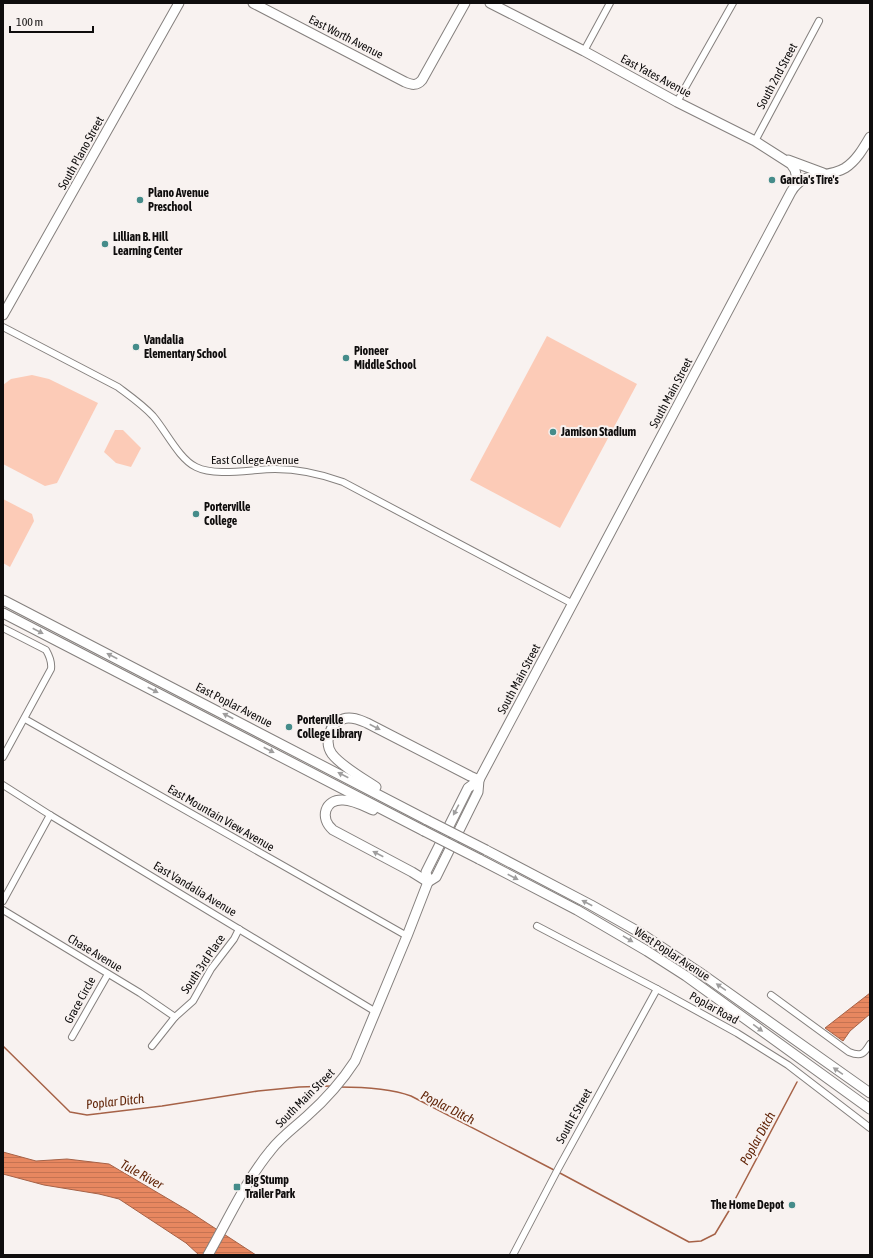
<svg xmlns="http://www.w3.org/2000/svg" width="873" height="1258" viewBox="0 0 873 1258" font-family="'Asap Condensed',sans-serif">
<defs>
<pattern id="water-rules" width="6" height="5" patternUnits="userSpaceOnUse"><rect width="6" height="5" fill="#e78760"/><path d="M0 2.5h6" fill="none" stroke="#c57352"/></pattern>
</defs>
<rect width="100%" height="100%" fill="#f8f2f0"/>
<g fill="#fccbb7">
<polygon points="547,336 637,384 560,528 470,480"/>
<polygon points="32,375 49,379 98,403 57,483 45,486 3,464 3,385 11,379"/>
<polygon points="115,430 123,430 141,448 131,467 116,463 104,452"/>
<polygon points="3,499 32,514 34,521 10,567 3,563"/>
</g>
<g fill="url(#water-rules)" stroke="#a66247">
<polygon points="870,993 870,1014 850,1031 843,1041 825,1028"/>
<polygon points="3,1152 36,1161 67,1159 109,1164 187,1210 256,1255 199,1255 186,1243 119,1199 99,1194 44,1185 3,1174"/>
</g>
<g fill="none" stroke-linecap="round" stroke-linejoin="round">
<g stroke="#a66247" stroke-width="1.5">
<polyline points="3,1046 70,1112 87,1115 162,1106 258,1091 299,1087 332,1086"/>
<path d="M339 1087C363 1087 389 1088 411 1096L554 1170"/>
<polyline points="558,1172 689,1242 701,1241 715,1234 730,1209 797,1082"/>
</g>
<g stroke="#85807e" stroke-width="8">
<g id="street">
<polyline points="584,51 610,3"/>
<polyline points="677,102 733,3"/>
<polyline points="755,141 819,21"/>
<path d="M3 327 118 387C130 396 143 405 153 416 166 431 179 459 196 467 216 477 252 469 275 469 299 469 321 474 343 482L573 604"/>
<path d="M3 628 46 650C50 657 52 662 51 669L3 757"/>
<polyline points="25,719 407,936"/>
<polyline points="3,785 50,815 376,1012"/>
<polyline points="3,901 50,815"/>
<polyline points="3,910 140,993 175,1017"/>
<polyline points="537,926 657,989 737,1033 788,1065 870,1128"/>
<path d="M771 995 849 1052C861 1057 864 1054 870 1044"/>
<polyline points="72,1037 108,974"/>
<polyline points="152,1046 175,1017 193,1001 211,969 234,939 239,929"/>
<polyline points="513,1255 558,1169 657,989"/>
</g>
</g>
<g stroke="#85807e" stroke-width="11">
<g id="secondary">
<path d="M253 3 405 82C412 85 417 86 422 80L465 3"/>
<polyline points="490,3 584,51 677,102 755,141 791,164 795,170 798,183"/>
<polyline points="788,160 823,173"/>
<polyline points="3,315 179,3"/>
<polyline points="3,600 427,820"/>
<polyline points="3,613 424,831"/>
<path d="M376 787C364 779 341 766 332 754 324 743 329 723 343 719 351 716 360 720 367 723L470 776 479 780"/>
<path d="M373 810C364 806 353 800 343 800 325 799 319 818 333 830L412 872 428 882"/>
<polyline points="486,850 591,905 639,932 699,972 870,1093"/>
<polyline points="479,859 577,910 647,951 686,976 870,1109"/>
<path d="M428 882 436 877 478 792 479 780 791 192C804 169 825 180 845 168 856 161 863 149 870 137"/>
<path d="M208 1255C228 1220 246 1180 271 1150 281 1137 295 1127 307 1116 325 1100 342 1081 355 1061L407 936 428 882 426 872 468 788 479 780"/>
</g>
</g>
<use href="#street" stroke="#fff" stroke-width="6"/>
<use href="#secondary" stroke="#fff" stroke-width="9"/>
<g stroke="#85807e" stroke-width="11" stroke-linecap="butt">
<g id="secondary-bridge">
<polyline points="427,820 486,850"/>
<polyline points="424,831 479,859"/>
</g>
</g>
<use href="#secondary-bridge" stroke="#fff" stroke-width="9"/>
</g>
<defs><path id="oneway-solid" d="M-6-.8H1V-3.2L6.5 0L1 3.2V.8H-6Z"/></defs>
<g fill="#9f9e9e">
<use href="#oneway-solid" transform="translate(38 631) rotate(27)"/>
<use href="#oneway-solid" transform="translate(112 656) rotate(-153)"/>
<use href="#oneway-solid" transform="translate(153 690) rotate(27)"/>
<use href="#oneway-solid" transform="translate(228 716) rotate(-153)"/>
<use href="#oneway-solid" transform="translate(375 727) rotate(27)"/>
<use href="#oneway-solid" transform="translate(269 750) rotate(27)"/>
<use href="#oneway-solid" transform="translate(343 775) rotate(-153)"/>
<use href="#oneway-solid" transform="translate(456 810) rotate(118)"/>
<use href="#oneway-solid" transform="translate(378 854) rotate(-153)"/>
<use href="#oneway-solid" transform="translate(513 877) rotate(27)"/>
<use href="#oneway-solid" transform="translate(587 903) rotate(-152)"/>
<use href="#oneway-solid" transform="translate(628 939) rotate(31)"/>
<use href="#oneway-solid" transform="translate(721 987) rotate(-145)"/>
<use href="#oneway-solid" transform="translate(758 1028) rotate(36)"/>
<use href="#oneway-solid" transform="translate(838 1071) rotate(-145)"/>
</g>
<g fill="#458c8a" stroke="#f8f2f0" stroke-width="1.5">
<circle cx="772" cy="180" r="4"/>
<circle cx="140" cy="200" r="4"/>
<circle cx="105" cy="244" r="4"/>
<circle cx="136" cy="347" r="4"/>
<circle cx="346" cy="358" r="4"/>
<circle cx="553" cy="432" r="4"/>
<circle cx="196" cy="514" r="4"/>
<circle cx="289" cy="727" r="4"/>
<rect x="233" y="1183" width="8" height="8" rx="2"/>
<circle cx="792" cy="1205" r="4"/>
</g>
<g text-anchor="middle" stroke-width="4" stroke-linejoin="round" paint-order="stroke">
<g font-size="12" fill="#0f0d0d" stroke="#f8f2f0">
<text transform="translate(346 37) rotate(27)" y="4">East Worth Avenue</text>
<text transform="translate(656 76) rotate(28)" y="4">East Yates Avenue</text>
<text transform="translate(777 76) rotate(-62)" y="4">South 2nd Street</text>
<text transform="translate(81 153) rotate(-61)" y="4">South Plano Street</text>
<text transform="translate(671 393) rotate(-62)" y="4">South Main Street</text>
<text x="255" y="464">East College Avenue</text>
<text transform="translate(519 679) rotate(-62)" y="4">South Main Street</text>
<text transform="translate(234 705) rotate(27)" y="4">East Poplar Avenue</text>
<text transform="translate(221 818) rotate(30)" y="4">East Mountain View Avenue</text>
<text transform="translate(195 889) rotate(31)" y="4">East Vandalia Avenue</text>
<text transform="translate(95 953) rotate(31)" y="4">Chase Avenue</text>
<text transform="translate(672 954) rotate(33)" y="4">West Poplar Avenue</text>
<text transform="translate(203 964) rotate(-56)" y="4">South 3rd Place</text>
<text transform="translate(80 1000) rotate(-61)" y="4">Grace Circle</text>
<text transform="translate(714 1008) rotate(29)" y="4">Poplar Road</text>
<text transform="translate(305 1098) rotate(-45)" y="4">South Main Street</text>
<text transform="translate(574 1116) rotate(-61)" y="4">South E Street</text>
</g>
<g font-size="12" font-weight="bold" fill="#0f0d0d" stroke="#f8f2f0" text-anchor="start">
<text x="780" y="184">Garcia's Tire's</text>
<text x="148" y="197">Plano Avenue<tspan x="148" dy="14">Preschool</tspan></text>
<text x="113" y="241">Lillian B. Hill<tspan x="113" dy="14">Learning Center</tspan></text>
<text x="144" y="344">Vandalia<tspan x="144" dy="14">Elementary School</tspan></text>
<text x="354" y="355">Pioneer<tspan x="354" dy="14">Middle School</tspan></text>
<text x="561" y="436">Jamison Stadium</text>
<text x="204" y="511">Porterville<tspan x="204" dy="14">College</tspan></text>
<text x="297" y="724">Porterville<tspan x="297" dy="14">College Library</tspan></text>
<text x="245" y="1184">Big Stump<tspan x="245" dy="14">Trailer Park</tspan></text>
<text x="784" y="1209" text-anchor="end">The Home Depot</text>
</g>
<g font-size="13" font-style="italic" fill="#612407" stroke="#f8f2f0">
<text transform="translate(115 1101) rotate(-6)" y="5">Poplar Ditch</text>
<text transform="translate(448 1107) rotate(27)" y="5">Poplar Ditch</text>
<text transform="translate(757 1138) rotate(-61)" y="5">Poplar Ditch</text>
<text transform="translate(142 1174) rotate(29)" y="5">Tule River</text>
</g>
</g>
<rect width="873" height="1258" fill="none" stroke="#0f0d0d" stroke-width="8"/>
<path d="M10 26v6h83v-6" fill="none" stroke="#0f0d0d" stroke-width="2"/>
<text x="16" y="26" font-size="12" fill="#0f0d0d" stroke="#f8f2f0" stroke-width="3" paint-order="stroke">100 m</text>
</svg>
